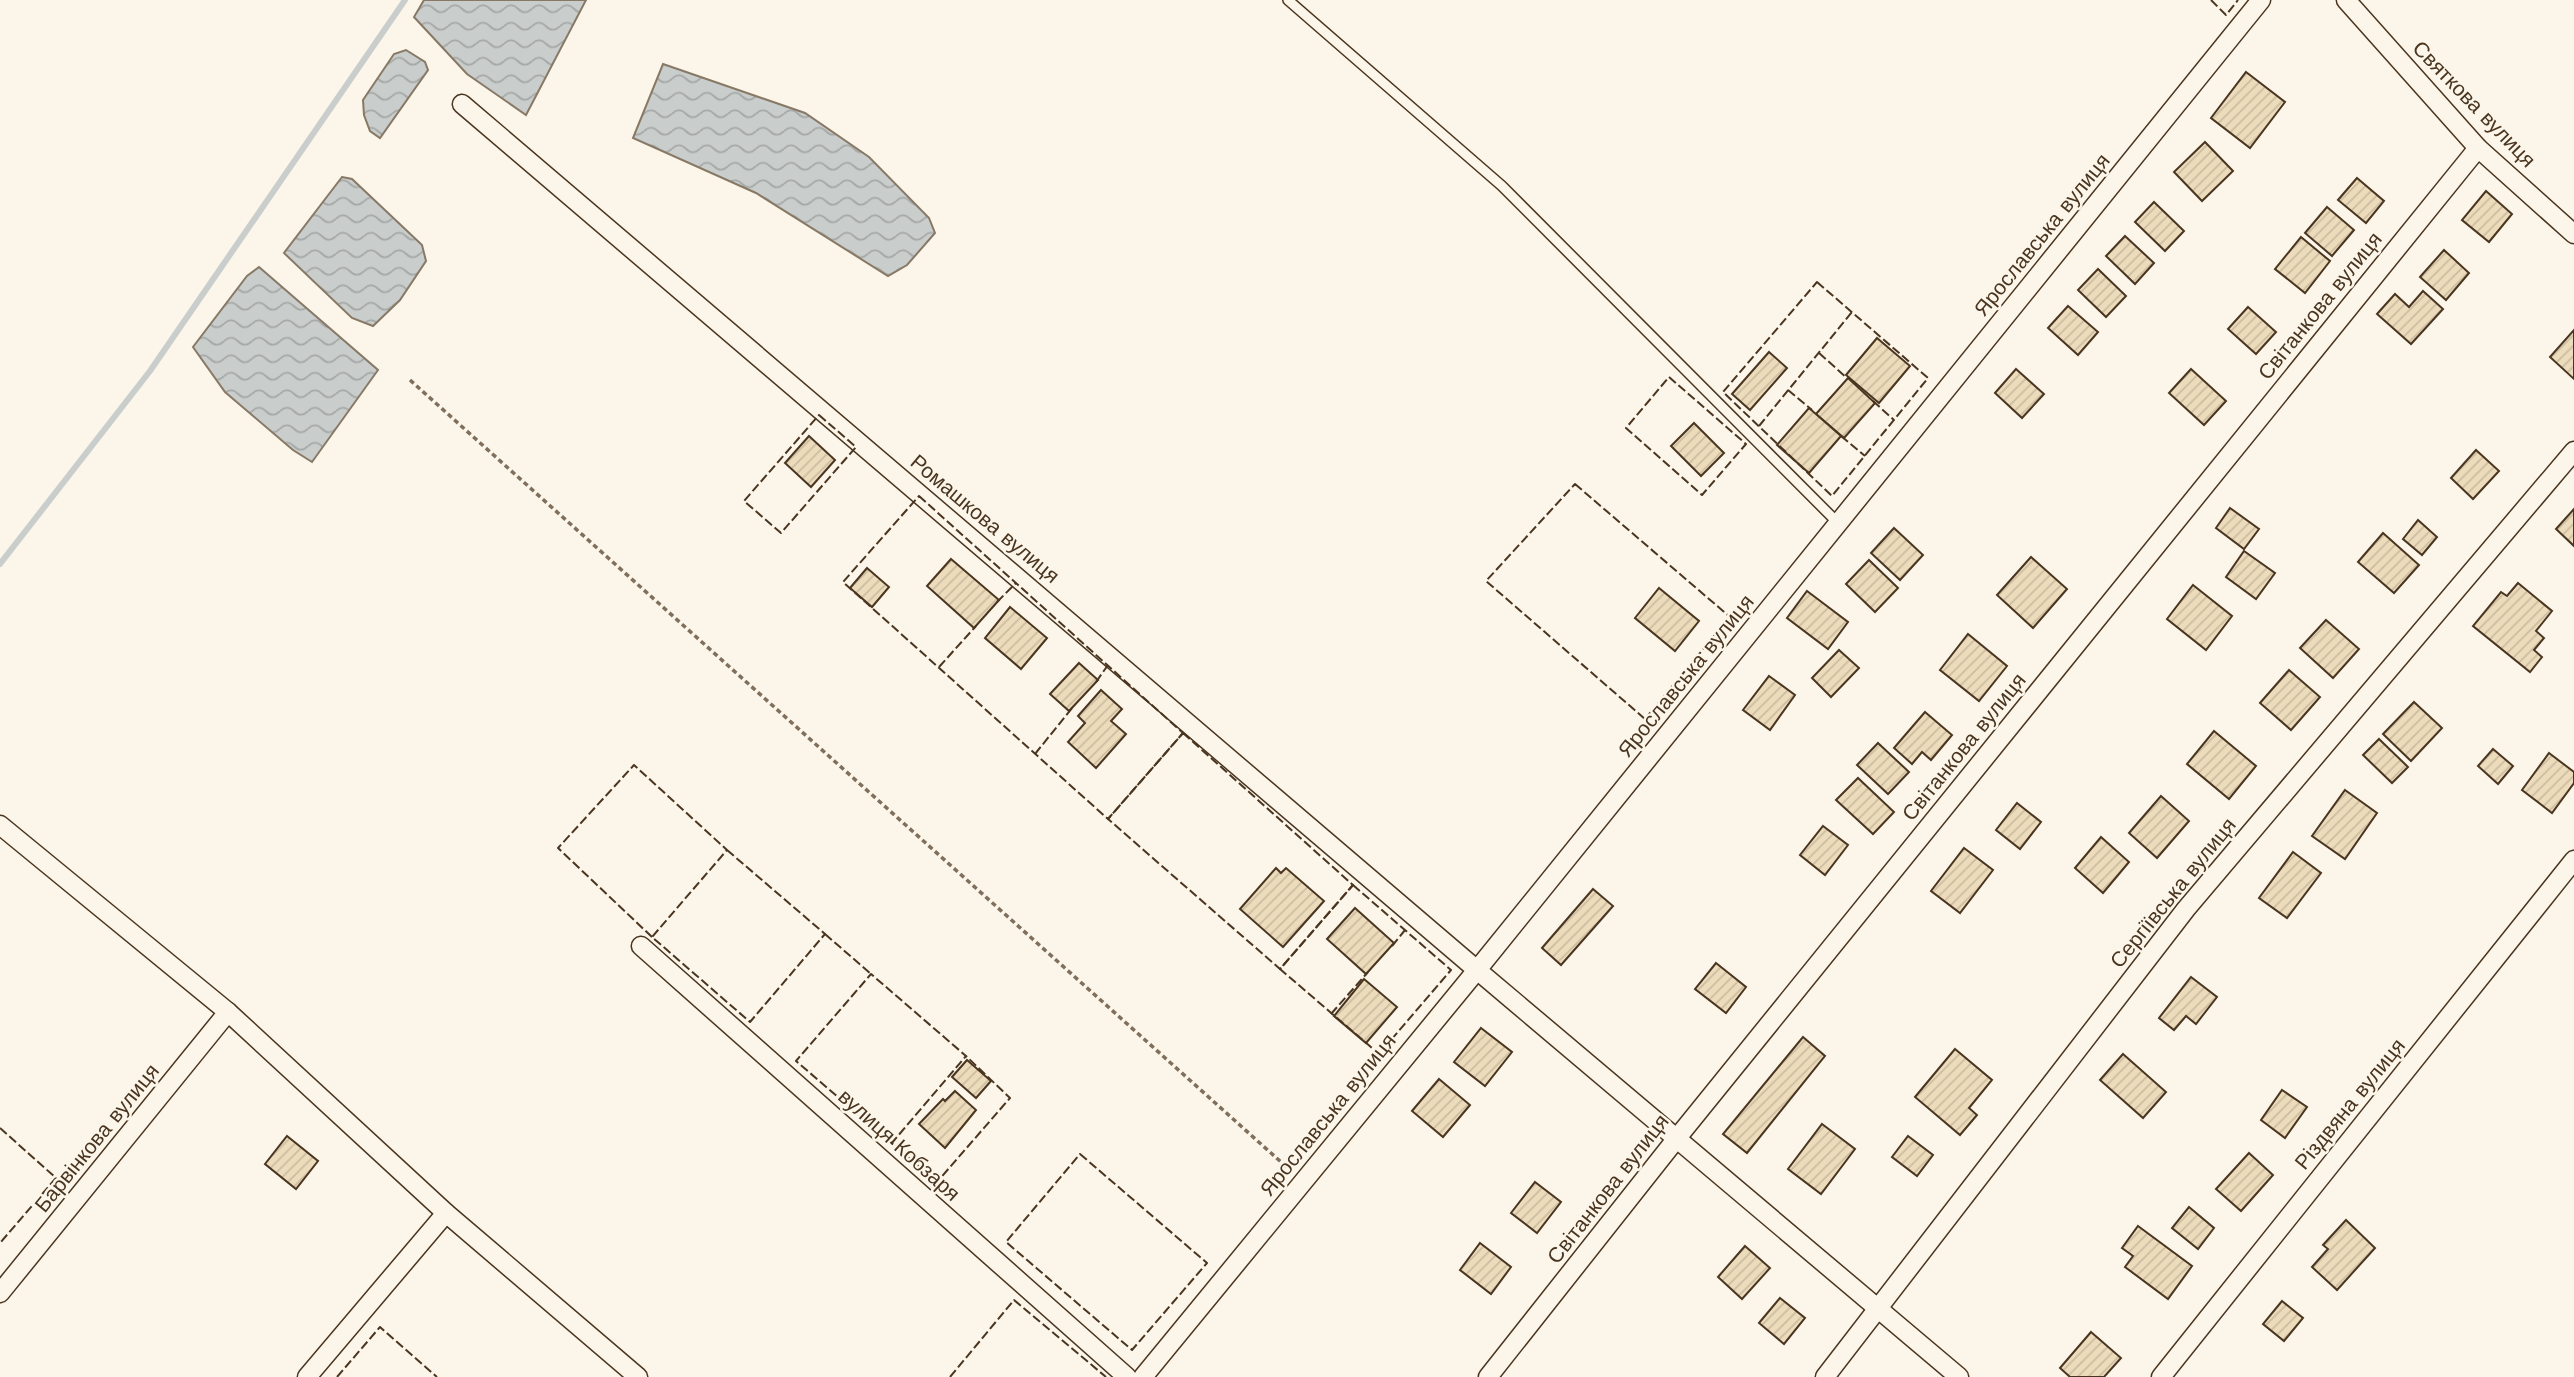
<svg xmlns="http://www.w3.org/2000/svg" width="2574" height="1377" viewBox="0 0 2574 1377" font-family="'Work Sans',sans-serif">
<defs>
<pattern id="water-waves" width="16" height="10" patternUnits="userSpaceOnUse" patternTransform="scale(1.75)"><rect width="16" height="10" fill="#c9cecd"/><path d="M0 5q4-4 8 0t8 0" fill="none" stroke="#a5a8a6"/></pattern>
<pattern id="building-hatch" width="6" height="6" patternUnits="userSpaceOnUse" patternTransform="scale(1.75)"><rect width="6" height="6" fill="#ecdcbc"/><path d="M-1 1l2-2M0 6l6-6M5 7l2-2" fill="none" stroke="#ccbda1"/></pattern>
</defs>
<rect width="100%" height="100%" fill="#fbf6e9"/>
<g fill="url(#water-waves)" stroke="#887966" stroke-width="2">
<polygon points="424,0 586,0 526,115 467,74 414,17"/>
<polygon points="406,50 425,62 428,70 380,138 370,131 364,115 363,100 394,54"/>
<polygon points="663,64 805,113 869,157 929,218 935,233 907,265 888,276 756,193 633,138"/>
<polygon points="342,177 352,179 422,245 426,261 400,300 373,326 352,318 284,253"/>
<polygon points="259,267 378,370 312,462 293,450 225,392 193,347 247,276"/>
</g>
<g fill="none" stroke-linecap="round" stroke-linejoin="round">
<polyline stroke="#c9cecd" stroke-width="6" points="0,564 150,371 405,0"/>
</g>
<g fill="url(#building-hatch)" stroke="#4a3520" stroke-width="2">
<polygon points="2246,72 2285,102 2250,148 2211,118"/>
<polygon points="2205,142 2233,171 2202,201 2174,172"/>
<polygon points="2357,178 2384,201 2366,223 2338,200"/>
<polygon points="2486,191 2512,214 2489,242 2462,220"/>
<polygon points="2154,202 2184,231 2165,251 2135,222"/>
<polygon points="2327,207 2354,230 2332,256 2305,233"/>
<polygon points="2125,236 2154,263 2135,284 2106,256"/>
<polygon points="2301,237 2330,261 2305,293 2275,269"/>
<polygon points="2444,250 2469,273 2446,300 2420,277"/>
<polygon points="2098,269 2126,296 2106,317 2078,290"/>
<polygon points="2423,291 2443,309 2411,344 2377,314 2395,294 2409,307"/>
<polygon points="2068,306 2098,332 2078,355 2048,328"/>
<polygon points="2248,307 2276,332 2256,354 2228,329"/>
<polygon points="2574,330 2574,379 2550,357"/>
<polygon points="1877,338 1910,366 1879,403 1846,375"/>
<polygon points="1769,352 1787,368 1750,410 1732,394"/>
<polygon points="2016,369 2044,394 2022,418 1995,393"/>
<polygon points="2191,369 2226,401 2204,425 2169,393"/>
<polygon points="1848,378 1875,403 1844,438 1816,414"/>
<polygon points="1809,408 1841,436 1809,473 1777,445"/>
<polygon points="1694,423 1724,453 1701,476 1671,446"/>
<polygon points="809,436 835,460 811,487 785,463"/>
<polygon points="2476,450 2499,471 2473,499 2451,478"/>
<polygon points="2230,508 2259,529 2244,549 2216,528"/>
<polygon points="2574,509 2574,546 2556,529"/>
<polygon points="2418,520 2437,537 2422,555 2403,539"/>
<polygon points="1894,528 1923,555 1900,580 1871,553"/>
<polygon points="2383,533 2419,565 2394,593 2358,562"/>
<polygon points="2244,551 2275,573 2256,599 2226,577"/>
<polygon points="2031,557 2067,589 2033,628 1997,595"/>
<polygon points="951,559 999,600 974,628 927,586"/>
<polygon points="1869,560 1898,588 1875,612 1846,584"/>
<polygon points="867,568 889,587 872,607 850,588"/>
<polygon points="2518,583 2552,611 2536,631 2544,638 2534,650 2542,657 2530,672 2473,626 2501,592 2507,596"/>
<polygon points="2193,585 2232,616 2206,650 2167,619"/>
<polygon points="1659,588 1699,621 1675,651 1635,618"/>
<polygon points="1807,591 1848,622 1828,649 1787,618"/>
<polygon points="1010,607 1047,638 1021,669 985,638"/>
<polygon points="2326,620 2359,649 2333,678 2300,648"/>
<polygon points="1968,634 2007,666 1979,701 1940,670"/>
<polygon points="1839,650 1859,668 1831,697 1812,678"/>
<polygon points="1079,663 1098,680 1069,711 1050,694"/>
<polygon points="2289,670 2320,697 2291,730 2260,703"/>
<polygon points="1769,676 1795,695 1770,730 1743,710"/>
<polygon points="1101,690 1122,709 1111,721 1126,734 1096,768 1068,742 1085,723 1078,716"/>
<polygon points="2414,702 2442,728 2411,761 2383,734"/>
<polygon points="1925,712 1952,735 1931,760 1922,752 1912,764 1894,748"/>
<polygon points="2214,731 2256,766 2229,799 2187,764"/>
<polygon points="2379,739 2408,767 2392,783 2363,755"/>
<polygon points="1878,743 1909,772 1888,794 1857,765"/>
<polygon points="2493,749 2513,766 2498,784 2478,766"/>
<polygon points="2549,753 2574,772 2574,783 2552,813 2522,790"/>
<polygon points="1858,778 1894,812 1873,834 1836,800"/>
<polygon points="2345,790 2377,813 2345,859 2312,836"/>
<polygon points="2161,796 2189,821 2157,858 2129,833"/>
<polygon points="2017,803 2041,822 2020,849 1996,830"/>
<polygon points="1823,826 1848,845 1825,875 1800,855"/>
<polygon points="2101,837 2129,862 2103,893 2075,868"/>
<polygon points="1964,848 1993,870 1960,913 1931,891"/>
<polygon points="2293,852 2321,873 2287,918 2259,898"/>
<polygon points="1276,868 1281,873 1286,868 1324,901 1283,947 1240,909"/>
<polygon points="1593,889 1613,906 1561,965 1542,948"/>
<polygon points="1355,908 1394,943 1366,974 1327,939"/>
<polygon points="1716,963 1746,987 1726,1013 1695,989"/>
<polygon points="2191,977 2217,997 2196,1024 2186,1016 2174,1030 2159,1018"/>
<polygon points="1364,979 1397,1007 1366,1043 1334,1016"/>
<polygon points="1481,1028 1512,1052 1485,1086 1454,1062"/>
<polygon points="1803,1037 1825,1056 1747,1153 1723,1134"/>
<polygon points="1955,1049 1992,1080 1969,1108 1977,1115 1960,1135 1915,1097"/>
<polygon points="2123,1054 2166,1092 2143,1118 2100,1080"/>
<polygon points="967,1060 991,1081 976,1098 952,1077"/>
<polygon points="1439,1079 1470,1105 1443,1137 1412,1111"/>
<polygon points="2282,1090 2307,1107 2285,1138 2261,1120"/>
<polygon points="955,1091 976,1110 945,1148 919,1124 943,1099 945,1101"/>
<polygon points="1822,1124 1855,1149 1821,1194 1788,1169"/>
<polygon points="287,1136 318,1161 296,1189 265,1164"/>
<polygon points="1908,1136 1933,1155 1917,1176 1892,1157"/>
<polygon points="2249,1153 2273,1175 2241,1211 2216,1189"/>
<polygon points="1535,1182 1561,1202 1537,1233 1511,1213"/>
<polygon points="2189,1207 2214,1228 2198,1249 2172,1228"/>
<polygon points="2346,1220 2375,1248 2337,1290 2312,1267 2328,1249 2323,1245"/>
<polygon points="2138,1226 2192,1266 2168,1299 2125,1267 2133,1256 2122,1248"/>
<polygon points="1480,1243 1511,1267 1491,1294 1460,1270"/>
<polygon points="1745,1246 1770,1268 1742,1299 1718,1277"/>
<polygon points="1780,1298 1805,1318 1784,1344 1759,1323"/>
<polygon points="2282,1301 2303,1318 2284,1341 2263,1324"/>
<polygon points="2091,1332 2121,1358 2104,1377 2070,1377 2060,1368"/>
</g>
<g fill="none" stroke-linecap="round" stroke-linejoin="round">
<g stroke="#4a3520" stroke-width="12">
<polyline id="lane" points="1288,0 1502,186 1839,524"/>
</g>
<g stroke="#4a3520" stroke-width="21">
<g id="street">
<polyline points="2346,0 2478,148 2574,234"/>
<polyline points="462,104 1477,970 1959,1377"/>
<polyline points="0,825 228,1012 446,1213 638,1377"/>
<polyline points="641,946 1127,1377"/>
<polyline points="0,1293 228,1012"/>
<polyline points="307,1377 446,1213"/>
<polyline points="1143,1377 1477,970 2261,0"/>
<polyline points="1488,1377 1677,1138 2478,148"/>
<polyline points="1825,1377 2186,909 2574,451"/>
<polyline points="2161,1377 2574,860"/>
</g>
</g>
<polyline stroke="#7f6f5c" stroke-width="3.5" stroke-dasharray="5 3.5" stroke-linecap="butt" points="410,380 1291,1171"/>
<use href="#lane" stroke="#fbf6e9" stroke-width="9"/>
<use href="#street" stroke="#fbf6e9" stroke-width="18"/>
<g stroke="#4a3520" stroke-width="2" stroke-dasharray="9 3.5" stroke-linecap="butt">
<polyline points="2211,0 2226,15 2238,0"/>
<polygon points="1817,282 1928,378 1832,496 1723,392"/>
<polyline points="1819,353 1847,378"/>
<polygon points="1669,377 1746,444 1702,495 1626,428"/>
<polyline points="1788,390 1812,410"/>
<polyline points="1873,401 1894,420"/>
<polygon points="819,415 856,447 781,533 744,501"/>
<polyline points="1759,426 1852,312"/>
<polyline points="1841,436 1865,456"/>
<polygon points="1575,484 1730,617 1645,719 1486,581"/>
<polygon points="919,496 1183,733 1108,819 843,582"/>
<polyline points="997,602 1016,583"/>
<polyline points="939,667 976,626"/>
<polyline points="1096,682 1108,665"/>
<polygon points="1183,733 1353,885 1280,969 1108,819"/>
<polyline points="1035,754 1072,708"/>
<polygon points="727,850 825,934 750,1022 652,937"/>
<polygon points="1353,885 1451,970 1379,1054 1280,969"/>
<polyline points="825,934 871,974"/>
<polyline points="652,937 558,848 634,765 727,850"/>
<polyline points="1392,946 1405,930"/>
<polyline points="1331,1014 1368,972"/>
<polyline points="0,1128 56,1178 0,1243"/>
<polyline points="891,1144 966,1056 871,974 796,1061 937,1182 1010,1098 966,1056"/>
<polygon points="1080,1154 1207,1263 1132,1350 1006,1242"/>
<polyline points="337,1377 380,1327 437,1377"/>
<polyline points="950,1377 1014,1300 1106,1377"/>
</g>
</g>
<g text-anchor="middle" stroke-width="5" stroke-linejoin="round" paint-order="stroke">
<g font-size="21" fill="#4a3520" stroke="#fbf6e9">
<text transform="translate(2474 104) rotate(46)" y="7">Святкова вулиця</text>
<text transform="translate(2042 235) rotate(-51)" y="7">Ярославська вулиця</text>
<text transform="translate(2320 306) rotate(-51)" y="7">Світанкова вулиця</text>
<text transform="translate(985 519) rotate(40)" y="7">Ромашкова вулиця</text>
<text transform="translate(1686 676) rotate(-51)" y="7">Ярославська вулиця</text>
<text transform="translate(1964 747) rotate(-51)" y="7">Світанкова вулиця</text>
<text transform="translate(2173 893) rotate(-51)" y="7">Сергіївська вулиця</text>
<text transform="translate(2350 1104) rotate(-51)" y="7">Різдвяна вулиця</text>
<text transform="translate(1328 1115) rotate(-51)" y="7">Ярославська вулиця</text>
<text transform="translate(97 1138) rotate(-51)" y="7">Барвінкова вулиця</text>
<text transform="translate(899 1145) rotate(42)" y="7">вулиця Кобзаря</text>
<text transform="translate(1608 1189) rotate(-52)" y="7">Світанкова вулиця</text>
</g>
</g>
</svg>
